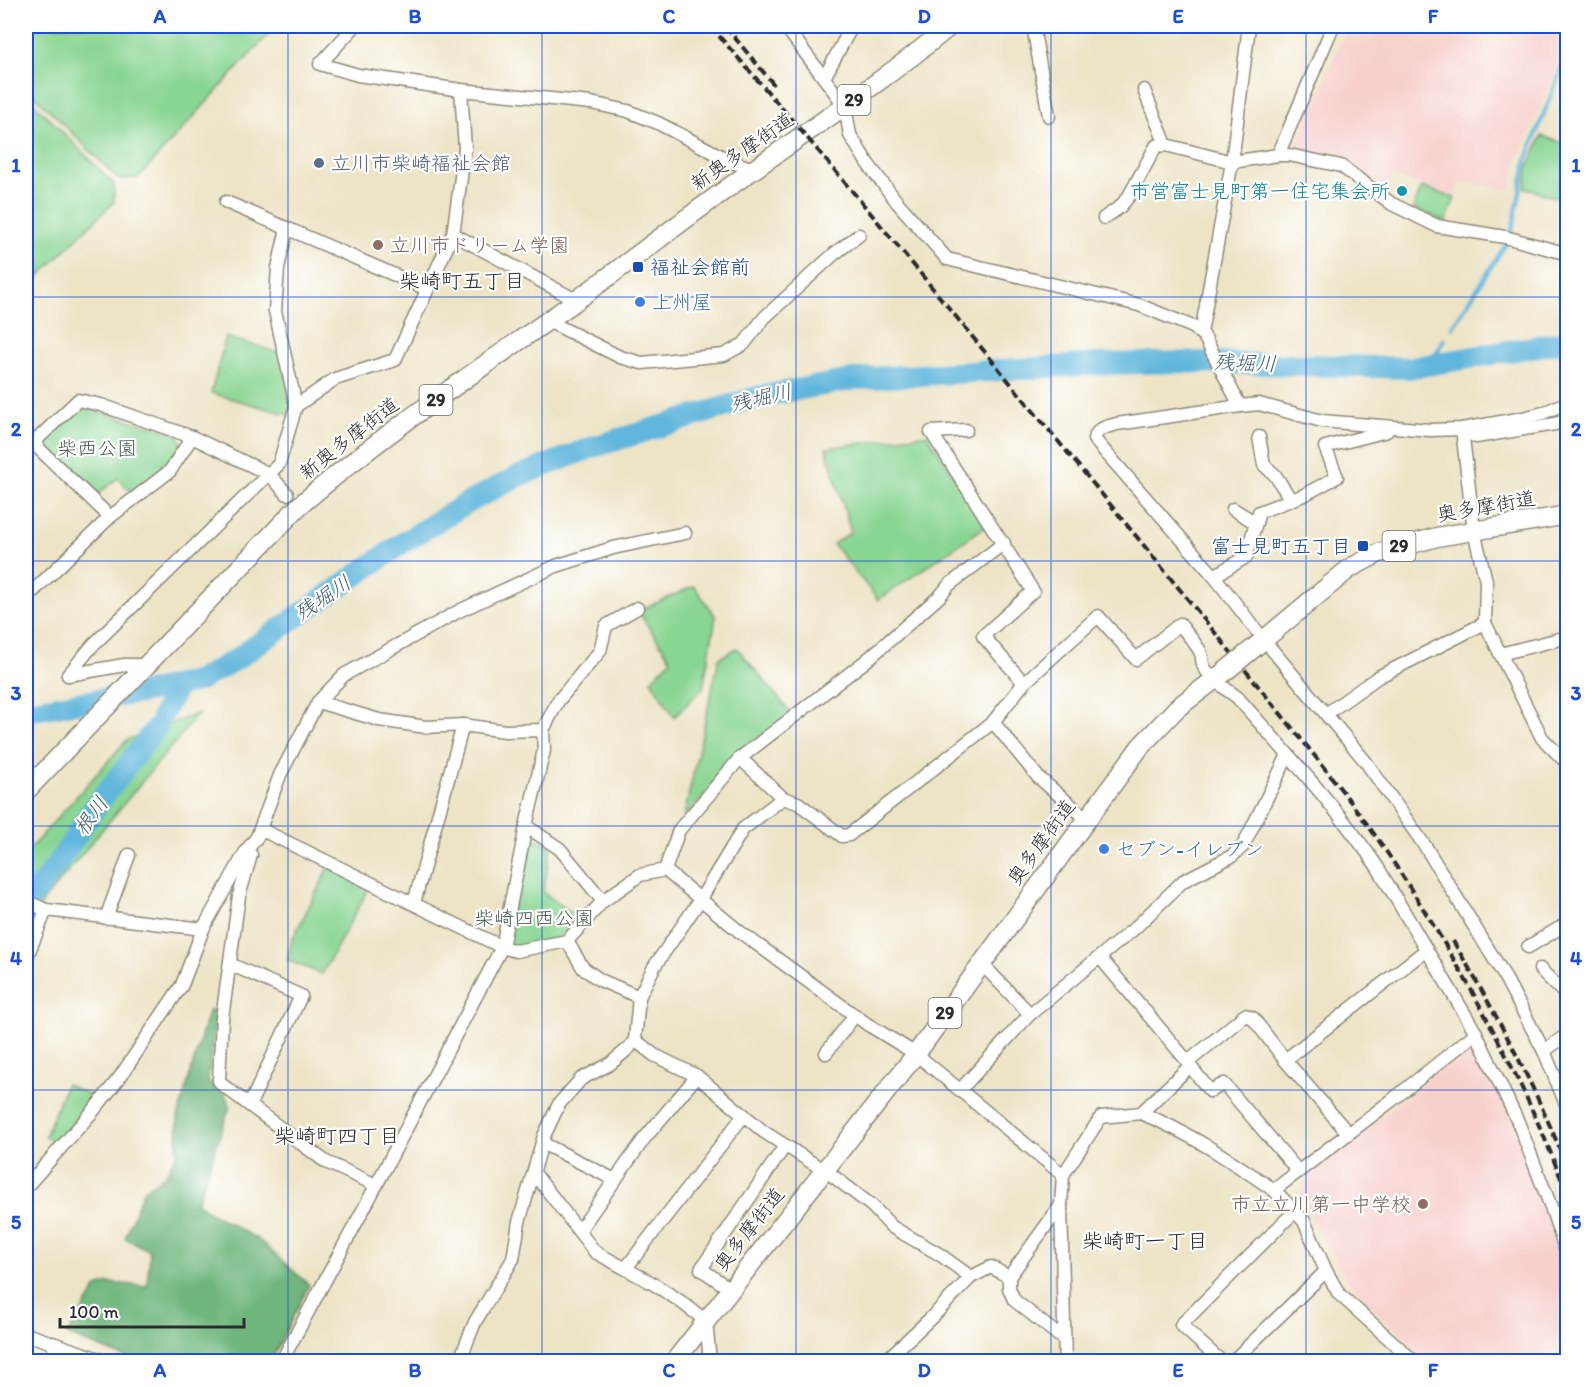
<svg xmlns="http://www.w3.org/2000/svg" width="1593" height="1387" viewBox="0 0 1593 1387" font-family="Itim,'Klee One',sans-serif">
<rect width="100%" height="100%" fill="#fff"/>
<filter id="ink" filterUnits="userSpaceOnUse"><feTurbulence type="fractalNoise" baseFrequency=".0167" numOctaves="2"/><feDisplacementMap in="SourceGraphic" scale="12" xChannelSelector="R" yChannelSelector="G"/><feConvolveMatrix kernelMatrix="1 2 1 2 8 2 1 2 1" color-interpolation-filters="sRGB"/></filter>
<filter id="wash" filterUnits="userSpaceOnUse"><feTurbulence type="fractalNoise" baseFrequency=".008" numOctaves="4" result="noise"/><feDisplacementMap in="SourceGraphic" scale="24" xChannelSelector="R" yChannelSelector="G"/><feGaussianBlur stdDeviation="1.35" result="paint"/><feColorMatrix in="noise" values="0 0 0 0 0 0 0 0 0 0 0 0 0 0 0 0 0 1.4 0 .05"/><feComposite in="paint" operator="in"/></filter>
<g filter="url(#wash)">
<rect width="100%" height="100%" fill="#ede4c6"/>
<g fill="#f7d0cc">
<polygon points="1347,26 1567,26 1567,33 1554,76 1516,164 1512,189 1461,182 1455,197 1393,176 1386,191 1343,162 1296,148"/>
<polygon points="1471,1043 1505,1106 1546,1210 1567,1278 1567,1361 1484,1361 1472,1349 1459,1361 1426,1361 1348,1282 1299,1197 1305,1180"/>
</g>
<g fill="#89d593" stroke="#5a805f" stroke-width="1.5">
<polygon points="26,26 273,26 275,27 138,178 118,179 26,87"/>
<polygon points="26,95 114,184 114,202 26,289"/>
<polygon points="1542,136 1567,144 1567,201 1525,188 1529,164"/>
<polygon points="1422,187 1455,198 1446,222 1413,208"/>
<polygon points="226,337 280,353 292,405 290,415 211,393"/>
<polygon points="80,406 178,434 182,444 166,469 132,493 118,478 95,496 41,443"/>
<polygon points="927,434 986,526 878,600 833,544 851,532 826,448"/>
<polygon points="694,586 716,617 703,688 674,717 651,680 671,660 638,611"/>
<polygon points="737,648 791,713 684,816 719,658"/>
<polygon points="199,713 44,900 26,938 26,853 127,740"/>
<polygon points="526,834 551,847 543,892 583,921 569,937 517,949 504,942"/>
<polygon points="329,867 369,888 322,974 287,960 292,940"/>
<polygon points="66,1084 95,1098 56,1143 45,1137"/>
</g>
<polygon fill="#6eb67d" stroke="#4c7054" stroke-width="1.5" points="209,1009 216,1011 208,1081 224,1092 230,1106 197,1203 206,1210 259,1240 309,1285 271,1361 135,1361 67,1335 97,1287 109,1283 147,1286 150,1251 125,1238 143,1191 166,1174 177,1153 178,1116"/>
<g fill="none" stroke-linecap="round" stroke-linejoin="round">
<g stroke="#60b6dc" stroke-width="4">
<polyline points="1452,328 1511,236 1527,158 1568,51"/>
<polyline points="1430,364 1444,339"/>
<polyline points="43,1362 47,1351"/>
</g>
<g stroke="#60b6dc" stroke-width="22">
<polyline points="26,711 152,691 198,681 235,660 401,544 467,503 519,476 590,448 757,397 856,379 1100,364 1190,362 1410,368 1568,341"/>
<polyline points="162,716 178,685"/>
<polyline points="26,904 56,866 96,806 156,728"/>
</g>
</g>
</g>
<g filter="url(#ink)">
<g fill="none" stroke-linecap="round" stroke-linejoin="round">
<g stroke="#8c8878" stroke-width="15">
<g id="minor">
<polyline points="355,26 320,64 358,75 461,90 591,103 628,111 658,123 732,162 754,169"/>
<path d="M785 26 845 106 850 135 868 164 897 202 947 259 1139 305 1193 327 1204 336 1240 406 1117 424C1107 427 1098 427 1094 439L1214 576 1263 639 1366 762 1425 846 1501 970 1544 1051 1568 1109"/>
<polyline points="1033,26 1049,116"/>
<polyline points="1333,26 1278,155 1289,155 1341,166 1392,204 1437,226 1505,237 1568,254"/>
<polyline points="824,78 852,26"/>
<polyline points="1144,90 1166,145"/>
<polyline points="226,202 427,289"/>
<polyline points="1104,218 1120,207 1129,196 1156,146 1166,145 1232,162 1278,155"/>
<polyline points="453,234 576,300"/>
<polyline points="548,321 620,357 642,363 724,355 744,344 764,318 834,254 859,235"/>
<polyline points="1201,333 1232,162 1249,26"/>
<polyline points="296,406 335,379 395,360 453,234 465,149 461,90"/>
<polyline points="1240,406 1259,404 1322,421 1430,430 1462,429 1523,418 1543,413 1568,402"/>
<polyline points="1462,429 1474,531 1486,581 1485,623 1542,738 1568,764"/>
<polyline points="1462,429 1476,437 1555,424 1568,420"/>
<polyline points="966,430 931,432 1033,591 983,636 1024,683"/>
<polyline points="1259,437 1264,465 1275,475 1291,500"/>
<polyline points="33,443 110,517"/>
<polyline points="26,450 78,400 101,405 192,437 269,474 287,494"/>
<polyline points="1233,509 1256,523"/>
<polyline points="1214,576 1246,557 1259,512 1304,495 1337,477 1325,447 1387,431"/>
<polyline points="26,598 110,517 170,471 192,437"/>
<polyline points="1500,654 1568,637"/>
<polyline points="68,675 93,645 279,464 296,406 275,311 278,268 287,228"/>
<polyline points="68,675 124,665 148,665"/>
<polyline points="318,702 379,720 426,727 463,725 505,731 543,730"/>
<polyline points="1326,714 1378,677 1485,623"/>
<polyline points="993,722 1038,777 1087,819"/>
<polyline points="740,758 783,798"/>
<polyline points="260,829 502,947 526,826"/>
<polyline points="251,855 239,896 222,1018 219,1081 225,1087 326,1162 376,1185"/>
<polyline points="665,870 740,932 867,1024 916,1054 1063,1175 1061,1205 1065,1362"/>
<polyline points="665,870 679,830 740,758 867,660 940,596 949,585 1004,543"/>
<polyline points="26,901 46,910 203,929"/>
<polyline points="603,901 560,849 526,826 544,750 543,730 558,701 600,651 606,626 637,608"/>
<polyline points="414,903 463,725"/>
<polyline points="106,918 129,855"/>
<polyline points="567,941 583,968 600,980 639,997"/>
<polyline points="1528,947 1568,923"/>
<polyline points="1102,956 1102,960 1188,1062"/>
<polyline points="26,959 46,910"/>
<polyline points="981,963 1030,1014"/>
<polyline points="230,964 301,996 250,1104"/>
<polyline points="1540,969 1568,997"/>
<polyline points="635,1040 654,1055 697,1076 764,1132 833,1176 872,1206 892,1227 939,1254 971,1277"/>
<polyline points="1544,1051 1568,1034"/>
<polyline points="826,1053 855,1015"/>
<polyline points="1285,1060 1426,950"/>
<polyline points="1190,1066 1210,1091 1224,1084 1298,1171"/>
<polyline points="960,1090 1030,1014 1135,928 1183,881 1232,856 1243,846 1288,755"/>
<path d="M1141 1113C1190 1133 1230 1160 1274 1190L1391 1101 1476 1033"/>
<polyline points="542,1143 615,1180"/>
<polyline points="534,1173 595,1252 652,1283 680,1301 706,1321 710,1362"/>
<polyline points="1063,1175 1101,1117 1141,1113 1190,1066 1188,1062 1245,1015 1253,1018 1285,1060 1348,1133"/>
<polyline points="26,1187 94,1110 120,1077 182,985 203,929 246,851 257,837 280,775 318,702 344,675 459,611 556,566 613,548 685,533"/>
<polyline points="1274,1190 1304,1221 1326,1271 1339,1294 1415,1362"/>
<polyline points="579,1231 644,1139 697,1076"/>
<polyline points="626,1268 744,1115"/>
<polyline points="1009,1277 1061,1205"/>
<polyline points="730,1289 701,1269 785,1146"/>
<polyline points="26,1334 108,1362"/>
<polyline points="50,1362 56,1344"/>
<polyline points="281,1362 369,1199 502,947 516,951 567,941 603,901 640,875 665,870"/>
<path d="M459 1362 475 1322 513 1259 519 1222 544 1136 559 1104 581 1079 610 1064 629 1048 635 1040 639 997 654 967 700 900 743 829 783 798 798 803 842 836 849 835 993 722 1024 683 1098 616 1136 659 1180 624C1186 633 1194 641 1200 651 1202 655 1202 660 1203 665 1207 675 1228 691 1237 697 1286 753 1337 807 1378 868L1476 1033 1518 1122 1551 1207 1568 1257"/>
<polyline points="884,1362 933,1316 971,1277 991,1267 1009,1277 1009,1288 1014,1300 1063,1339"/>
<polyline points="1222,1362 1181,1325 1295,1211"/>
<polyline points="1232,1362 1326,1271"/>
</g>
</g>
<g stroke="#8c8878" stroke-width="21">
<g id="primary">
<polyline points="1260,643 1350,568 1379,553 1437,537 1568,515"/>
<path d="M26 791 298 507C381 435 474 373 563 310 627 264 689 215 753 170 820 123 887 78 950 26"/>
<polyline points="674,1362 916,1054 1140,747 1177,708 1222,674"/>
</g>
</g>
<use href="#minor" stroke="#fff" stroke-width="12"/>
<use href="#primary" stroke="#fff" stroke-width="18"/>
<g stroke="#2b2b2b" stroke-width="4" stroke-dasharray="9 4.5" stroke-linecap="butt">
<path d="M710 26C842 174 965 329 1091 481 1150 553 1209 625 1267 697 1310 750 1354 803 1392 860 1461 965 1524 1078 1568 1197"/>
<polyline points="725,26 775,86"/>
<path d="M1453 941C1497 1015 1537 1089 1568 1170"/>
</g>
<g stroke="#8c8878" stroke-width="21" stroke-linecap="butt">
<polyline id="primary-bridge" points="1222,674 1260,643"/>
</g>
<use href="#primary-bridge" stroke="#fff" stroke-width="18"/>
</g>
</g>
<path fill="none" stroke="#1d4ed8" stroke-width="1.5" stroke-opacity="0.55" d="M288 26V1362M542 26V1362M796 26V1362M1051 26V1362M1306 26V1362M26 297H1568M26 561H1568M26 826H1568M26 1090H1568"/>
<circle fill="#5c6f8a" stroke="#fff" stroke-width="2" cx="319" cy="163" r="6"/>
<circle fill="#0f9aa8" stroke="#fff" stroke-width="2" cx="1402" cy="191" r="6"/>
<g fill="#8d6e63" stroke="#fff" stroke-width="2">
<circle cx="378" cy="245" r="6"/>
<circle cx="1423" cy="1204" r="6"/>
</g>
<g fill="#1a4fb4" stroke="#fff" stroke-width="2">
<rect x="632" y="261" width="12" height="12" rx="3"/>
<rect x="1357" y="540" width="12" height="12" rx="3"/>
</g>
<g fill="#3f7fe0" stroke="#fff" stroke-width="2">
<circle cx="640" cy="302" r="6"/>
<circle cx="1104" cy="849" r="6"/>
</g>
<g text-anchor="middle" stroke-width="4.5" stroke-linejoin="round" paint-order="stroke">
<g fill="#fff" stroke="#6b6b6b" stroke-width="1.5">
<rect x="837.5" y="85" width="33" height="30" rx="4.5"/>
<rect x="419.5" y="385" width="33" height="30" rx="4.5"/>
<rect x="1382.5" y="531" width="33" height="30" rx="4.5"/>
<rect x="928.5" y="998" width="33" height="30" rx="4.5"/>
</g>
<g font-size="18" font-weight="bold" fill="#2b2b2b">
<text x="854" y="106">29</text>
<text x="436" y="406">29</text>
<text x="1399" y="552">29</text>
<text x="945" y="1019">29</text>
</g>
<g font-size="20" fill="#2b2b2b" stroke="#fff">
<text transform="translate(742 151) rotate(-35)" y="7">新奥多摩街道</text>
<text transform="translate(349 438) rotate(-38)" y="7">新奥多摩街道</text>
<text transform="translate(1486 506) rotate(-10)" y="7">奥多摩街道</text>
<text transform="translate(1041 842) rotate(-54)" y="7">奥多摩街道</text>
<text transform="translate(749 1229) rotate(-52)" y="7">奥多摩街道</text>
</g>
<g font-size="20" fill="#4e5e75" stroke="#fff" text-anchor="start">
<text x="331" y="170">立川市柴崎福祉会館</text>
</g>
<g font-size="20" fill="#0d838f" stroke="#fff" text-anchor="end">
<text x="1390" y="198">市営富士見町第一住宅集会所</text>
</g>
<g font-size="20" fill="#785e54" stroke="#fff" text-anchor="start">
<text x="390" y="252">立川市ドリーム学園</text>
<text x="1411" y="1211" text-anchor="end">市立立川第一中学校</text>
</g>
<g font-size="20" fill="#164399" stroke="#fff" text-anchor="start">
<text x="650" y="274">福祉会館前</text>
<text x="1351" y="553" text-anchor="end">富士見町五丁目</text>
</g>
<g font-size="20" fill="#366cbe" stroke="#fff" text-anchor="start">
<text x="652" y="309">上州屋</text>
<text x="1116" y="856">セブン-イレブン</text>
</g>
<g font-size="20" fill="#475e4a" stroke="#fff">
<text x="97" y="455">柴西公園</text>
<text x="534" y="925">柴崎四西公園</text>
</g>
<g font-size="21" fill="#2b2b2b" stroke="#fff">
<text x="462" y="288">柴崎町五丁目</text>
<text x="337" y="1143">柴崎町四丁目</text>
<text x="1145" y="1248">柴崎町一丁目</text>
</g>
<g font-size="21" font-style="italic" fill="#3e5c69" stroke="#fff">
<text transform="translate(1245 363) rotate(2)" y="7">残堀川</text>
<text transform="translate(761 398) rotate(-13)" y="7">残堀川</text>
<text transform="translate(323 598) rotate(-34)" y="7">残堀川</text>
<text transform="translate(91 816) rotate(-54)" y="7">根川</text>
</g>
</g>
<rect width="1593" height="1387" fill="none" stroke="#fff" stroke-width="66"/>
<path d="M60 1318v9h184v-9" fill="none" stroke="#2b2b2b" stroke-width="3"/>
<text x="69" y="1318" font-size="18" fill="#2b2b2b" stroke="#ffffff" stroke-width="4.5" paint-order="stroke">100 m</text>
<rect x="33" y="33" width="1527" height="1321" fill="none" stroke="#1d4ed8" stroke-width="2"/>
<g font-size="20" text-anchor="middle" font-weight="bold" fill="#1d4ed8">
<text x="160" y="23">A</text>
<text x="415" y="23">B</text>
<text x="669" y="23">C</text>
<text x="924" y="23">D</text>
<text x="1178" y="23">E</text>
<text x="1433" y="23">F</text>
<text x="16" y="172">1</text>
<text x="1576" y="172">1</text>
<text x="16" y="436">2</text>
<text x="1576" y="436">2</text>
<text x="16" y="700">3</text>
<text x="1576" y="700">3</text>
<text x="16" y="965">4</text>
<text x="1576" y="965">4</text>
<text x="16" y="1229">5</text>
<text x="1576" y="1229">5</text>
<text x="160" y="1377">A</text>
<text x="415" y="1377">B</text>
<text x="669" y="1377">C</text>
<text x="924" y="1377">D</text>
<text x="1178" y="1377">E</text>
<text x="1433" y="1377">F</text>
</g>
</svg>
